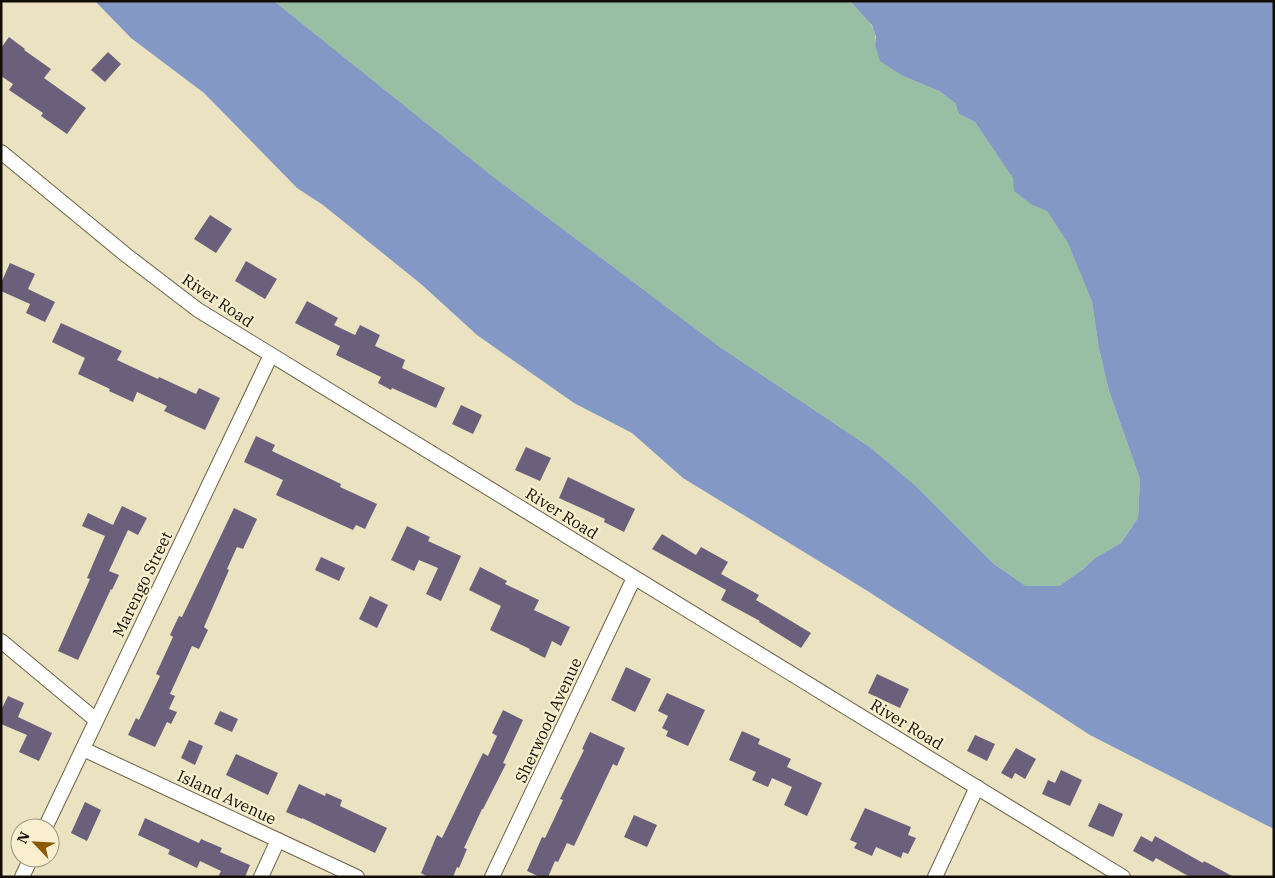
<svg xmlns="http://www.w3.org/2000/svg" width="1275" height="878" viewBox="0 0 1275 878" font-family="'IBM Plex Serif',serif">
<rect width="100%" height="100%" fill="#ebe2c2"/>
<path fill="#98bfa4" d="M274 1H852V3C865 17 878 25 875 45L903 76 939 91 955 103 959 114 975 122 1032 205 1047 211 1068 242 1092 302 1099 349 1109 391 1140 479 1138 518 1121 543 1095 558 1082 570 1059 586H1026L994 564 916 486 871 448 720 347 491 175Z"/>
<polygon fill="#8398c4" points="95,1 274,1 491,175 720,347 871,448 916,486 994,564 1026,586 1059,586 1082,570 1095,558 1121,543 1138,518 1140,479 1109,391 1099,349 1092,302 1068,243 1047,211 1032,205 1014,191 1013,178 975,122 959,114 955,103 939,91 903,76 880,61 875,45 876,37 872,25 852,3 852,1 1274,1 1274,829 1090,735 866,590 683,478 632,433 574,403 477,335 421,284 323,205 297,188 204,93 131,38"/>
<g fill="#6a607b">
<polygon points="9,37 25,49 24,50 51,69 44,78 86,108 67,134 41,116 43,113 9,90 13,84 1,76 1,48"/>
<polygon points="108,52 121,64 105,82 91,70"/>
<polygon points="210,215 232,229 216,253 194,239"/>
<polygon points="246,261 277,279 265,299 235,281"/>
<polygon points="10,263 35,274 28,289 55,302 45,322 26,313 30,304 1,291 1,283"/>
<polygon points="307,301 338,318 334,325 355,335 360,325 380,335 375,346 405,360 402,368 445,388 436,408 392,388 391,390 378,383 381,377 336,355 340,346 295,323"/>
<polygon points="61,323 122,351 117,360 158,379 159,377 196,394 199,388 220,398 205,430 164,411 167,406 137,392 133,402 109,391 110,389 78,374 85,358 52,342"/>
<polygon points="461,405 482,415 473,434 452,424"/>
<polygon points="256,436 275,445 272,451 341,484 340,487 377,504 365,529 356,525 353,530 276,495 283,480 244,462"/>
<polygon points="526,447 551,458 540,481 515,470"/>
<polygon points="568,477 635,509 624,532 604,522 605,519 559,498"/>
<polygon points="122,506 147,518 138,535 128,530 109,571 119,575 112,590 111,589 78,660 58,651 90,579 87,578 105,536 82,526 88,513 113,525"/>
<polygon points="234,508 257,519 243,549 237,547 227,569 229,570 204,627 208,630 199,649 192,646 170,694 175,696 169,709 177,712 171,724 167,722 155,747 128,735 136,718 139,720 160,676 156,674 173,637 170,635 179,616 182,617"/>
<polygon points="407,526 430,537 428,541 461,556 441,601 426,594 438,568 419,560 414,571 391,560"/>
<polygon points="662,534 696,555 701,547 728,562 721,574 759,595 756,600 811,633 801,648 759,622 760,621 721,600 726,590 652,549"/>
<polygon points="321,557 345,568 339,581 315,570"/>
<polygon points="480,567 507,581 505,584 539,600 534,610 570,627 561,646 552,641 545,658 529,650 530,649 490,630 501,606 469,590"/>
<polygon points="370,596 388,605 377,628 359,619"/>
<polygon points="626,667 651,679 635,712 611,700"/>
<polygon points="877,674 909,689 900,708 868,693"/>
<polygon points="667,693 705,710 688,746 666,736 668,731 662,728 668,716 658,711"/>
<polygon points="8,696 24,703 18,717 52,733 39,761 19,752 27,735 1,724 1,710"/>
<polygon points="503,710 523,720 503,763 506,764 483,809 482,809 464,848 467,849 459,868 457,867 453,877 428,877 421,873 437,835 442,838 483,753 488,756 497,736 492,733"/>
<polygon points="220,711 238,719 232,732 214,724"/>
<polygon points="742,731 760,739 758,744 791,759 787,767 822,783 807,816 784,805 792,787 772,778 768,787 752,780 756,772 729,760"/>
<polygon points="590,732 625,748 617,766 613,764 574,846 567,843 558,862 555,861 548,877 540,877 527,871 542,837 545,838 563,800 560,799 584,750 582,749"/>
<polygon points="975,735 995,744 987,761 967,751"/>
<polygon points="189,740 203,746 195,765 181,758"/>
<polygon points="1016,748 1036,759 1025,779 1015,773 1012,779 1001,773"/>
<polygon points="236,754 278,773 268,795 226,775"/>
<polygon points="1061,770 1082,780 1070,806 1042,794 1048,780 1055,783"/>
<polygon points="299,784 325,796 326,793 342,800 340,806 387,828 375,853 302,818 302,819 286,812"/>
<polygon points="85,802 101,810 87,841 71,833"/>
<polygon points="1099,803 1123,814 1113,837 1088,826"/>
<polygon points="865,808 911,827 908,835 916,838 908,854 903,852 901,858 876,847 872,856 854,848 857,843 850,840"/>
<polygon points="634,815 657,825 647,847 624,837"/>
<polygon points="145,818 199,843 201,839 222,848 220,852 250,865 245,877 218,877 221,871 200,861 197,868 168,854 170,850 138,835"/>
<polygon points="1141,836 1152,842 1155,836 1203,863 1204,861 1234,877 1190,877 1156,858 1153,862 1133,851"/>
</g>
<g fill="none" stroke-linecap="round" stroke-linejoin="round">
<g stroke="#6b6346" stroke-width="16">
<g id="minor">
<polyline points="1,152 126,255 198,310 1123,877"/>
<polyline points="1,641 96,720"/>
<polyline points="83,749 357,877"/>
<polyline points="45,828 271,355"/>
<polyline points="22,877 31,858"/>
<polyline points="261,877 278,840"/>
<polyline points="492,877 634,578"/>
<polyline points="935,877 977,787"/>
</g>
</g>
<use href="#minor" stroke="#fff" stroke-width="14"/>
</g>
<g text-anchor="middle" stroke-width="4.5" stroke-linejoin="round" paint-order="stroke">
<g font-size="16" fill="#110d04" stroke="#f9efcf">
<text transform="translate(218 300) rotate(34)" y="6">River Road</text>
<text transform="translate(562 513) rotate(32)" y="6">River Road</text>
<text transform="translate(142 584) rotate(-64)" y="6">Marengo Street</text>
<text transform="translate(548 720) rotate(-65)" y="6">Sherwood Avenue</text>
<text transform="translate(907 724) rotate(31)" y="6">River Road</text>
<text transform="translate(227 797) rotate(25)" y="6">Island Avenue</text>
</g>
</g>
<rect width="1275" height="878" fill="none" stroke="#110d04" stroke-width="5"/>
<g transform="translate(35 843) rotate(295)"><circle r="24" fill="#f9efcf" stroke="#9c957e"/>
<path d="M0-4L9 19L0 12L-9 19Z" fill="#8a5901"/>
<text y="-8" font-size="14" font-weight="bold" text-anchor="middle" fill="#110d04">N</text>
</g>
</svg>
